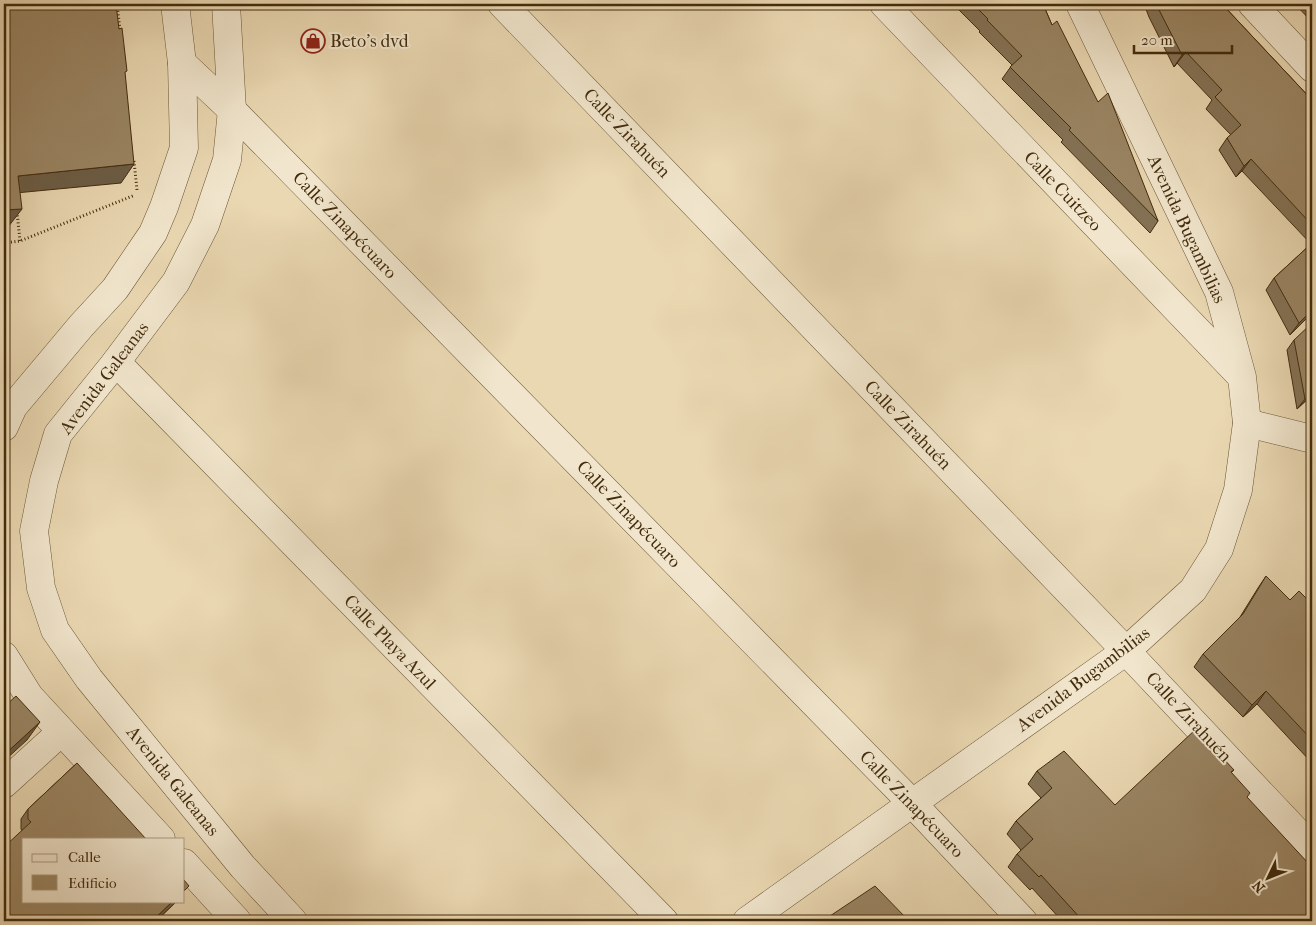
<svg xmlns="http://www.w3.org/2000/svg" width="1316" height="925" viewBox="0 0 1316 925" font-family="'IM FELL French Canon',serif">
<rect width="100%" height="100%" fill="#ead8b2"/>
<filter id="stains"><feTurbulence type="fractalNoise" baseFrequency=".004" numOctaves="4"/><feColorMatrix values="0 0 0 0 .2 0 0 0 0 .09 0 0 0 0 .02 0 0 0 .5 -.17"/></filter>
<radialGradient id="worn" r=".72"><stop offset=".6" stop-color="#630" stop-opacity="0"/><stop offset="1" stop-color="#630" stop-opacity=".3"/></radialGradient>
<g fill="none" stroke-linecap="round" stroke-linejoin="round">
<g stroke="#6d5736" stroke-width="29">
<g id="minor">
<polyline points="502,4 1126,651 1312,848"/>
<polyline points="884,4 1239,374"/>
<polyline points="1252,4 1312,68"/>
<polyline points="182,63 232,110 912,803 1023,921"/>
<polyline points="116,362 664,921"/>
<polyline points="1247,423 1312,439"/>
<polyline points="4,784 61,732"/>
<polyline points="747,921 1126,651 1193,590 1219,549 1238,490 1247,423 1242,377 1219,292 1080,4"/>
</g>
</g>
<g stroke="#6d5736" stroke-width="29">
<g id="tertiary">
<polyline points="226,4 232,110 227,160 205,225 176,282 116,362 58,434 44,481 34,531 41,588 55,630 89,679 243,867 293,921"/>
<polyline points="4,427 13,407 81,326 115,289 153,233 164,207 184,148 182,63 175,4"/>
<polyline points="4,656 29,696 161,839"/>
<polyline points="184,863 237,921"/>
</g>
</g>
<g stroke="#432c0d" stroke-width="3" stroke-dasharray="1 2.5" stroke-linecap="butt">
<polyline points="117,4 120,30"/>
<polyline points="134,161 137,190"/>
<polyline points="17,212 20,241"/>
<polyline points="4,243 20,241 135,195"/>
<polyline points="185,921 192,915"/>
</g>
<use href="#minor" stroke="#f1e6cd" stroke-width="28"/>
<use href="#tertiary" stroke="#f1e6cd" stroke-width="28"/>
</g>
<g fill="#847255" stroke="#432c0d">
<polygon points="953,4 1043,4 1052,25 1158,221 1150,233 1061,142 1063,140 1002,79 1012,65 979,32 980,31"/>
<polygon points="1144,4 1222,4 1312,100 1312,313 1290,335 1266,290 1274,278 1311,244 1242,171 1236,177 1219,150 1227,138 1231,135 1206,109 1212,100 1177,63 1174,67 1149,17"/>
<polygon points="1295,4 1312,4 1312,22"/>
<polygon points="1294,340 1312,395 1297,409 1287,350"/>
<polygon points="1266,576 1290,600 1312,604 1312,763 1257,704 1243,717 1194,667 1203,654 1240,617 1258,588"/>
<polygon points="77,763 24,901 177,901 156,921 4,921 22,831 21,829 21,819 28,809"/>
<polygon points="1234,770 1231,773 1247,798 1312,921 1062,921 1032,888 1030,890 1008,867 1017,854 1021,850 1007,834 1016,821 1041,798 1028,784 1037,771 1115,805"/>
<polygon points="1312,789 1312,800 1308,796"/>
</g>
<g fill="#6c5d45" stroke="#432c0d">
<polygon points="1186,52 1177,63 1174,67 1182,55"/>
<polygon points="1251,159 1242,171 1236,177 1244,166"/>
<polygon points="134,164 121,183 5,194 18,176"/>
<polygon points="22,209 8,227 4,228 4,210"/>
<polygon points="1312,310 1312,313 1290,335 1299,323"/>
<polygon points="1312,392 1312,395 1297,409 1305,399"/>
<polygon points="1266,691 1257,704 1243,717 1252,705"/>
<polygon points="40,722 27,740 4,761 4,755"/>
<polygon points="173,901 177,901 156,921 152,921"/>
</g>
<g fill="#9a8563" stroke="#432c0d">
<polygon points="4,4 116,4 119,29 122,28 127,71 125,72 134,164 18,176 22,209 4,210"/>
<polygon points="973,4 1043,4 1052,25 1057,21 1098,102 1108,93 1158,221 1069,130 1071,128 1010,67 1022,56 987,20 988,19"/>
<polygon points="1156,4 1222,4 1312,100 1312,225 1251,159 1244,166 1227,138 1241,125 1215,97 1222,90 1186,52 1182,55"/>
<polygon points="1312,243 1312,310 1299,323 1274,278"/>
<polygon points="1312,323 1312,392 1305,399 1294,340"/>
<polygon points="1266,576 1290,600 1299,591 1312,604 1312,740 1266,691 1252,705 1203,654 1243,614"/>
<polygon points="16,696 40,722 4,755 4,707"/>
<polygon points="1196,729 1234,770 1231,772 1250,793 1247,797 1309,864 1312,861 1312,921 1083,921 1041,875 1039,877 1017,854 1033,839 1016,821 1052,788 1037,771 1064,751 1115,805"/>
<polygon points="77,763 146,839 24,839 24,901 173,901 152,921 4,921 4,847 31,822 28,819 28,809"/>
<polygon points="184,880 189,886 184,891"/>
<polygon points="875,886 909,921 825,921 824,920"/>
</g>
<defs>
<g id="shop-ring" transform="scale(1.25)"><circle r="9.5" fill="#f1e6cd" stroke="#8f2418" stroke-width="1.5"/><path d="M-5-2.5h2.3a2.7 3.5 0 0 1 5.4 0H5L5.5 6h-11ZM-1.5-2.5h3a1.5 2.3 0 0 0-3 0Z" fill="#8f2418"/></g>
</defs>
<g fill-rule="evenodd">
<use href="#shop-ring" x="313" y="41"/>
</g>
<g text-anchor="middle" stroke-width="4" stroke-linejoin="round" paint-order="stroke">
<g font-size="18" fill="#432c0d" stroke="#f1e6cd" text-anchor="start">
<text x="330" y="47">Beto's dvd</text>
</g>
<g font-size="18" fill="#432c0d" stroke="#f1e6cd">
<text transform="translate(627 133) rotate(46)" y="6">Calle Zirahuén</text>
<text transform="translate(1063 191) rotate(46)" y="6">Calle Cuitzeo</text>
<text transform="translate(345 225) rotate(46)" y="6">Calle Zinapécuaro</text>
<text transform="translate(1187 229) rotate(65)" y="6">Avenida Bugambilias</text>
<text transform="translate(104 378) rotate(-53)" y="6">Avenida Galeanas</text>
<text transform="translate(908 425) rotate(46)" y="6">Calle Zirahuén</text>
<text transform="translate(629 514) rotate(46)" y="6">Calle Zinapécuaro</text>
<text transform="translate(390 642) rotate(46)" y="6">Calle Playa Azul</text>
<text transform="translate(1083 679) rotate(-37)" y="6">Avenida Bugambilias</text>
<text transform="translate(1189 717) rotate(47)" y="6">Calle Zirahuén</text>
<text transform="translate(173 781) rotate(51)" y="6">Avenida Galeanas</text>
<text transform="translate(912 804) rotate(46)" y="6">Calle Zinapécuaro</text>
</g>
</g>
<rect width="1316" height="925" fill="none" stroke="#ead8b2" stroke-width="20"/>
<rect x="5" y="5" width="1306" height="915" fill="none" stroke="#432c0d" stroke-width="2.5"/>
<rect x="10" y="10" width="1296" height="905" fill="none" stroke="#432c0d"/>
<rect x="22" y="838" width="162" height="65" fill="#f1e6cd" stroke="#ab9c80"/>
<rect x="32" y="854" width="25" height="8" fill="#f1e6cd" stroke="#ab9c80"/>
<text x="68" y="862" font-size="15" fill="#432c0d">Calle</text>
<rect x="32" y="875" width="25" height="15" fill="#9a8563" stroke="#ab9c80"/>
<text x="68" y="888" font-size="15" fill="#432c0d">Edificio</text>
<g transform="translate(1268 878) rotate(227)" stroke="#f1e6cd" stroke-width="4" paint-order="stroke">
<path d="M0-4L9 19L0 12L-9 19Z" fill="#432c0d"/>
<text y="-8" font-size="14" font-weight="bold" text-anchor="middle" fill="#432c0d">N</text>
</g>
<path d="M1134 45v8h98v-8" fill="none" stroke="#432c0d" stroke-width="2.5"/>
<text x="1141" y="45" font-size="15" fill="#432c0d" stroke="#f1e6cd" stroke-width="4" paint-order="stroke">20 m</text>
<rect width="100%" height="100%" filter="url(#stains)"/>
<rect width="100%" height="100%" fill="url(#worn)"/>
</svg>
